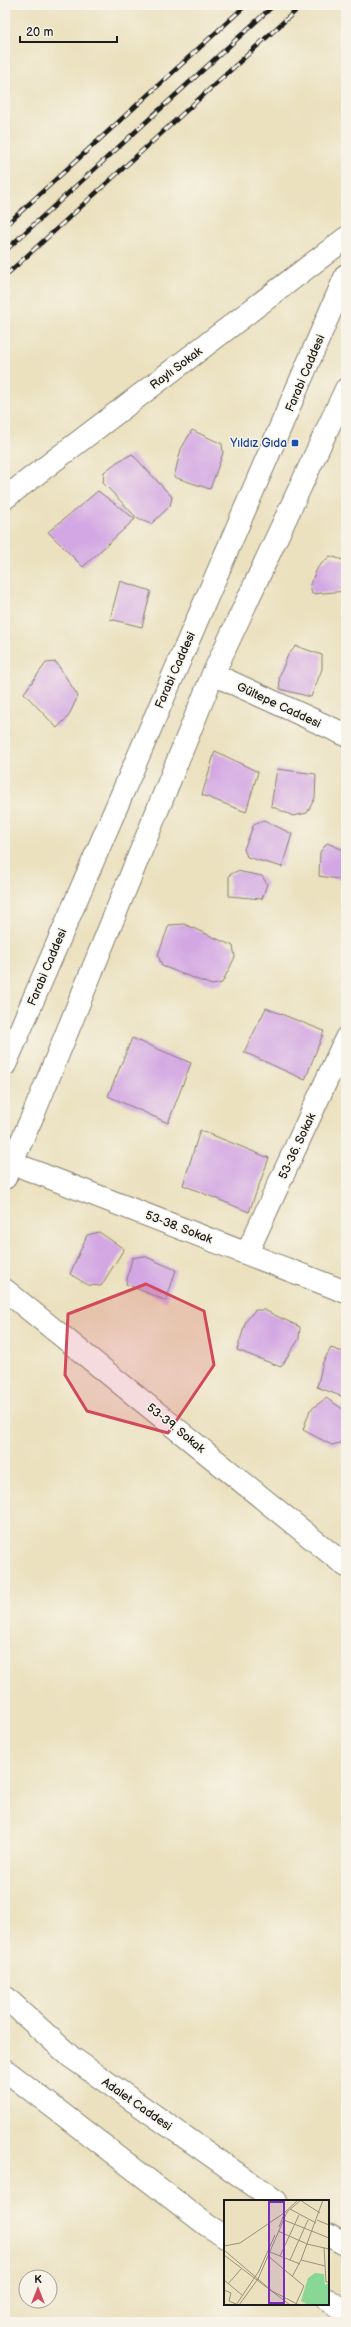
<svg xmlns="http://www.w3.org/2000/svg" width="351" height="2327" viewBox="0 0 351 2327" font-family="'Balsamiq Sans',sans-serif">
<rect width="100%" height="100%" fill="#f7f3e8"/>
<filter id="ink" filterUnits="userSpaceOnUse"><feTurbulence type="fractalNoise" baseFrequency=".025" numOctaves="2"/><feDisplacementMap in="SourceGraphic" scale="8" xChannelSelector="R" yChannelSelector="G"/><feConvolveMatrix kernelMatrix="1 2 1 2 8 2 1 2 1" color-interpolation-filters="sRGB"/></filter>
<filter id="wash" filterUnits="userSpaceOnUse"><feTurbulence type="fractalNoise" baseFrequency=".012" numOctaves="4" result="noise"/><feDisplacementMap in="SourceGraphic" scale="16" xChannelSelector="R" yChannelSelector="G"/><feGaussianBlur stdDeviation="0.9" result="paint"/><feColorMatrix in="noise" values="0 0 0 0 0 0 0 0 0 0 0 0 0 0 0 0 0 1.4 0 .05"/><feComposite in="paint" operator="in"/></filter>
<g filter="url(#wash)">
<rect width="100%" height="100%" fill="#ebe1bf"/>
<g id="blocks">
<g fill="#d3a7e3">
<polygon points="192,430 222,444 223,453 210,489 174,477 181,449"/>
<polygon points="132,454 172,497 170,506 151,524 138,519 103,483 104,472 117,462"/>
<polygon points="98,491 135,519 83,567 48,532"/>
<polygon points="330,556 346,561 346,591 312,594 310,584 318,567"/>
<polygon points="120,581 151,591 142,627 110,619"/>
<polygon points="346,627 346,648 342,637"/>
<polygon points="296,646 322,655 322,669 311,697 280,689 279,677 288,655"/>
<polygon points="56,662 78,696 68,717 57,728 24,693 46,663"/>
<polygon points="215,751 258,772 246,812 202,795"/>
<polygon points="277,769 316,774 315,798 307,813 293,816 271,806"/>
<polygon points="264,820 292,834 282,867 247,857 244,849 254,824"/>
<polygon points="327,843 346,851 344,880 319,876 320,852"/>
<polygon points="237,871 262,876 267,884 262,899 229,896 229,875"/>
<polygon points="184,924 233,946 235,957 222,983 212,985 162,966 158,955 169,925"/>
<polygon points="266,1008 324,1031 305,1080 244,1052"/>
<polygon points="132,1038 191,1063 168,1123 108,1096"/>
<polygon points="200,1130 269,1158 249,1212 183,1185"/>
<polygon points="99,1232 124,1249 101,1286 88,1285 70,1274 87,1235"/>
<polygon points="144,1256 176,1270 166,1301 126,1284 132,1258"/>
<polygon points="255,1310 264,1310 300,1327 299,1339 281,1367 237,1350 246,1321"/>
<polygon points="331,1348 346,1353 346,1398 317,1387 323,1362"/>
<polygon points="326,1398 346,1411 346,1437 343,1442 332,1445 303,1430 310,1410"/>
</g>
</g>
</g>
<g filter="url(#ink)">
<use href="#blocks" fill-opacity="0" stroke="#847e6e" stroke-width="1"/>
<g fill="none" stroke-linecap="round" stroke-linejoin="round">
<g stroke="#847e6e" stroke-width="24">
<g id="minor">
<polyline points="5,498 346,238"/>
<polyline points="213,674 346,735"/>
<polyline points="12,1163 346,1292"/>
<polyline points="247,1253 346,1038"/>
<polyline points="5,1290 346,1566"/>
<polyline points="5,1997 71,2057 276,2201"/>
<polyline points="5,2070 208,2226 225,2236"/>
<polyline points="328,2235 346,2245"/>
<polyline points="328,2300 346,2311"/>
</g>
</g>
<g stroke="#847e6e" stroke-width="24">
<g id="tertiary">
<polyline points="5,1065 346,275"/>
<polyline points="5,1178 34,1113 213,674 346,389"/>
</g>
</g>
<use href="#minor" stroke="#fff" stroke-width="22"/>
<use href="#tertiary" stroke="#fff" stroke-width="22"/>
<g stroke="#1c1c1c" stroke-width="4.5">
<g id="rail">
<polyline points="5,226 246,5"/>
<polyline points="5,251 274,5"/>
<polyline points="5,276 302,5"/>
</g>
</g>
<use href="#rail" stroke="#f7f3e8" stroke-width="3" stroke-dasharray="9" stroke-linecap="butt"/>
</g>
</g>
<path fill="#d1495b" fill-opacity="0.2" stroke="#d1495b" stroke-width="3" stroke-linejoin="round" d="M146 1284 204 1311 214 1365 168 1433 87 1411 65 1375 68 1314Z"/>
<rect fill="#1a4fb4" stroke="#f7f3e8" stroke-width="1.5" x="291" y="439" width="8" height="8" rx="2"/>
<g text-anchor="middle" stroke-width="3" stroke-linejoin="round" paint-order="stroke">
<g font-size="12" fill="#1c1c1c" stroke="#f7f3e8">
<text transform="translate(176 368) rotate(-37)" y="4">Raylı Sokak</text>
<text transform="translate(305 373) rotate(-67)" y="4">Farabi Caddesi</text>
<text transform="translate(175 670) rotate(-66)" y="4">Farabi Caddesi</text>
<text transform="translate(279 705) rotate(25)" y="4">Gültepe Caddesi</text>
<text transform="translate(47 967) rotate(-67)" y="4">Farabi Caddesi</text>
<text transform="translate(297 1146) rotate(-65)" y="4">53-36. Sokak</text>
<text transform="translate(179 1227) rotate(21)" y="4">53-38. Sokak</text>
<text transform="translate(176 1428) rotate(39)" y="4">53-39. Sokak</text>
<text transform="translate(137 2104) rotate(35)" y="4">Adalet Caddesi</text>
</g>
<g font-size="12" fill="#164399" stroke="#f7f3e8" text-anchor="end">
<text x="287" y="447">Yıldız Gıda</text>
</g>
</g>
<g transform="translate(224 2200)">
<rect width="105" height="105" fill="#ebe1bf"/>
<path d="M91 73 100 74 101 85 105 83V105H84L77 101 84 78Z" fill="#89d795"/>
<path fill="none" stroke="#98927e" stroke-width="1" d="M76 0 96 13M66 9 92 23M60 20 105 38M93 20 105 25M55 27 61 12 74 0M54 31 83 44 105 49M0 46 16 43 60 13M100 48 102 82H105M0 50 48 91 75 105M46 52 76 64M0 55 66 105M44 56 80 86 72 104M56 56 75 15M66 60 84 20M77 60 101 66M68 77 77 60 99 0M0 80 18 95M4 84 17 69M0 90 7 93 5 101 12 104M12 105 35 71 51 35M15 105 34 79 63 12 77 0"/>
<path fill="#7b2cbf" fill-opacity="0.15" stroke="#7b2cbf" stroke-width="2" d="M45 2H60V103H45Z"/>
<rect width="105" height="105" fill="none" stroke="#1c1c1c" stroke-width="2"/>
</g>
<rect width="351" height="2327" fill="none" stroke="#f7f3e8" stroke-width="20"/>
<g transform="translate(38 2289)"><circle r="19" fill="#f7f3e8" stroke="#9f9d96"/>
<path d="M0-3L7 15L0 10L-7 15Z" fill="#d1495b"/>
<text y="-6" font-size="11" font-weight="bold" text-anchor="middle" fill="#1c1c1c">K</text>
</g>
<path d="M20 36v6h97v-6" fill="none" stroke="#1c1c1c" stroke-width="2"/>
<text x="26" y="36" font-size="12" fill="#1c1c1c" stroke="#f7f3e8" stroke-width="3" paint-order="stroke">20 m</text>
</svg>
